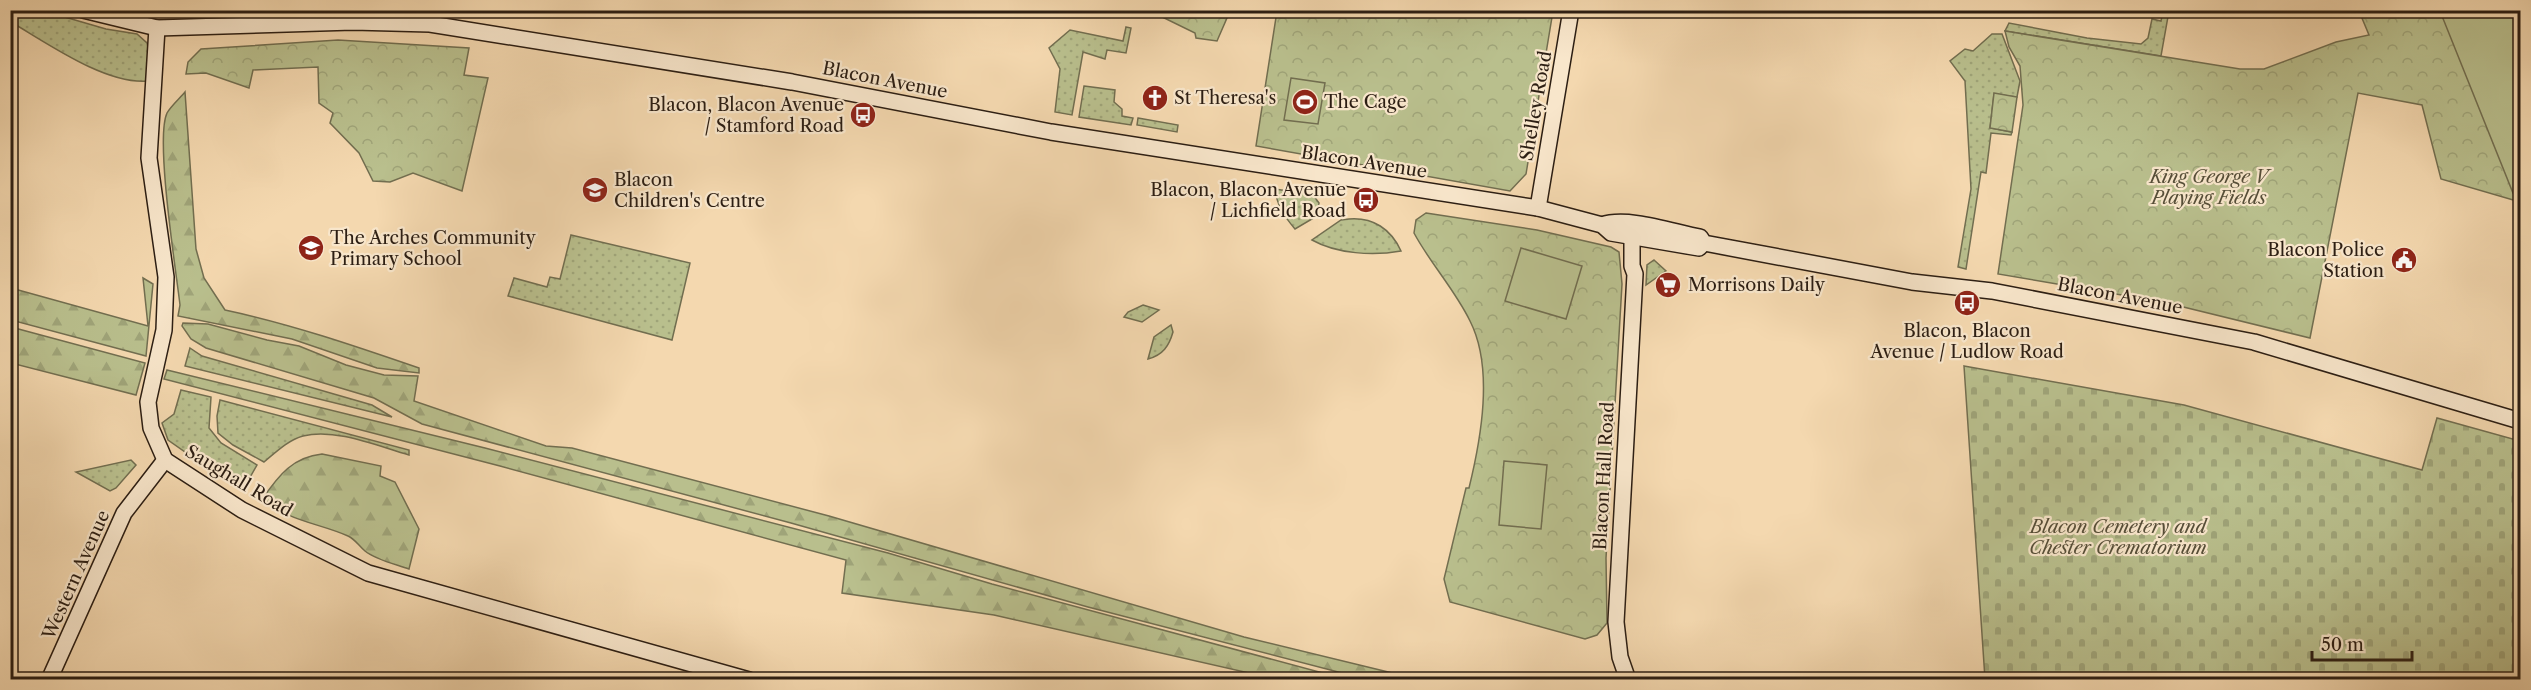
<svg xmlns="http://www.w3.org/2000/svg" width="2531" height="690" viewBox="0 0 2531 690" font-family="'Libre Caslon Text',serif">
<defs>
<pattern id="grass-dots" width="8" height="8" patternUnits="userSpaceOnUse" patternTransform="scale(1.5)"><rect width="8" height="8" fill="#b9bf8d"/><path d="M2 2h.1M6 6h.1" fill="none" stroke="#9fa479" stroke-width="1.8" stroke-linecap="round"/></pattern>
<pattern id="forest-firs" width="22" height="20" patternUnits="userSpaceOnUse" patternTransform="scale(1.5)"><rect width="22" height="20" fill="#b9bf8d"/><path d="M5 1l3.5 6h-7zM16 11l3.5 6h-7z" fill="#9fa479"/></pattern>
<pattern id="cemetery-stones" width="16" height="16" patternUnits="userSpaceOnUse" patternTransform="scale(1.5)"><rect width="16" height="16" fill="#b9bf8d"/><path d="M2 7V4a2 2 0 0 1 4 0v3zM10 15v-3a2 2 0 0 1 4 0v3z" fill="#9fa479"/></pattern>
<pattern id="park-crowns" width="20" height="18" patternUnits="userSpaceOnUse" patternTransform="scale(1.5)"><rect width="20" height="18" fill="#b9bf8d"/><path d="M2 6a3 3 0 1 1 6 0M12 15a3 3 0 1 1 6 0" fill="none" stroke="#9fa479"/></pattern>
</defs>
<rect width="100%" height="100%" fill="#f4d8af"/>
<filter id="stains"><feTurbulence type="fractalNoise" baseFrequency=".00333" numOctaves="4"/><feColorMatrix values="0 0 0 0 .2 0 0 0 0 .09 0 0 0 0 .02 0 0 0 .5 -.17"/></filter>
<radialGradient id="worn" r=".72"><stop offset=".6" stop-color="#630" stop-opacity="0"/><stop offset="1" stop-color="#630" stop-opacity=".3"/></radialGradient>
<g fill="url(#grass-dots)" stroke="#726e50" stroke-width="1.5">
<path d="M11 11H44L106 29 137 34 147 43 150 55 148 81C106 85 47 43 11 22Z"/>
<polygon points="2163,11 2169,11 2161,56 2005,31 2009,23 2087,38 2141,44 2148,38 2152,19 2161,21"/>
<polygon points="1126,27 1131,28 1126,53 1107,50 1105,59 1083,52 1072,115 1055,112 1060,69 1049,48 1070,30 1123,41"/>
<polygon points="1992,34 2002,34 2020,81 2017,97 1994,94 1990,128 2012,132 2011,135 1991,133 1986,173 1981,172 1966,269 1958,267 1971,189 1965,81 1950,61 1965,49 1973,51"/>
<polygon points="1084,86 1115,90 1114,102 1122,109 1122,116 1133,118 1131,125 1079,117"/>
<polygon points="1138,118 1178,125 1177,132 1137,125"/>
<path d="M1275 189 1313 195 1319 203 1317 216 1295 229C1284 216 1277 206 1275 189Z"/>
<path d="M1349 219C1373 217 1391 229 1401 251 1373 256 1337 254 1312 240L1341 220Z"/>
<polygon points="571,235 690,263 672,340 508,296 514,278 547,287 550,277 560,279"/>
<polygon points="1654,260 1666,271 1646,285 1647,265"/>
<polygon points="1143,305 1159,310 1142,322 1124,317 1128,312"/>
<path d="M1171 325 1173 332C1169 346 1163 355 1148 359L1154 337Z"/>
<polygon points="190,348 202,356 372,405 392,417 185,366"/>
<polygon points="181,390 211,397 209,428 221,443 257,465 245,486 236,487 228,482 168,440 162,423 174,414"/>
<path d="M220 400 409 450V455C377 446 336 428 303 436 288 440 275 453 264 462L233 445 218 433 217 416Z"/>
<polygon points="131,460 136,465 116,488 110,491 76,472"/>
</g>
<g fill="url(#forest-firs)" stroke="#726e50" stroke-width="1.5">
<path d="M185 92 196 249 204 278 225 310C291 324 355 346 419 368V373L377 368 292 339 178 316 180 305C176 270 155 139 167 113 171 106 180 98 185 92Z"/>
<polygon points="143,278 153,284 146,356 11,320 11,288 148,326"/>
<polygon points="183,323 208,324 267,340 299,346 346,365 384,375 418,376 414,401 546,446 572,448 829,516 1244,637 1417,679 1365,679 1088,607 791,523 422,424 374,398 206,348 191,339 182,326"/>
<polygon points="11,327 145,363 136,395 11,363"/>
<polygon points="167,370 485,448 888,553 992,584 1345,679 1275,679 994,615 842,593 846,560 500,466 164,379"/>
<path d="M322 454 381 466 380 476 395 482 419 529 409 569C395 564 376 560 365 551 359 546 355 539 348 536 319 523 286 521 263 498 279 475 293 457 322 454Z"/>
</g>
<polygon fill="url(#cemetery-stones)" stroke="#726e50" stroke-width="1.5" points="1964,366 2184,405 2422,470 2437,418 2520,441 2520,501 2515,518 2520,520 2520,679 1985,679"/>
<g fill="url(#park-crowns)" stroke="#726e50" stroke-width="1.5">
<polygon points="1150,11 1230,10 1230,11 1217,41 1196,38 1195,33"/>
<polygon points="1277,11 1553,11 1526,174 1510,191 1256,146"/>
<polygon points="2359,11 2520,11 2520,202 2441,179 2422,105 2358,93 2310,338 2163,302 1998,274 2023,105 2020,66 2009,47 2005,31 2240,69 2264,69 2336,42 2369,35"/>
<polygon points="338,40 469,48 464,75 488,78 462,191 413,173 390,182 373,181 359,153 330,123 333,113 319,103 318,67 253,70 249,88 206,73 186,74 188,62 201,49"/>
<polygon points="1994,93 2017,97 2012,132 1990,128"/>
<path d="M1426 213 1537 230 1611 247 1619 252 1622 284 1606 558 1607 623 1597 635 1585 639 1450 602 1444 579 1466 488H1469C1481 439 1494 368 1470 321 1455 290 1430 263 1414 233L1416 220Z"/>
</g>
<g fill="#b9bf8d" stroke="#726e50" stroke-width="1.5">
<polygon points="2440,11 2520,11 2520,191 2513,193"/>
<polygon points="1291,78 1325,83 1318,124 1284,120"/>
<polygon points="1521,248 1582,266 1566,319 1505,301"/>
<polygon points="1504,461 1547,465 1541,529 1499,525"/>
</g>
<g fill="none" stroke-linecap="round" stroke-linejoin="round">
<g stroke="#2c1e13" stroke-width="18">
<g id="secondary">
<polyline points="83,10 157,28 353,22 430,24 792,82 1051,132 1538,208 1602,225 1611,233 1699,248 1704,243"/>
<polyline points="157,28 149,158 166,277 164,330 148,402 151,428 165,460 242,510 368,573 749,680"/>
<polyline points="1538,208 1571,10"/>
<path d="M1602 225C1627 216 1673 232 1700 237L1704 243 1912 282 1992 291 2254 342 2520 421"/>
<polyline points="49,680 124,513 165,460"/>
<polyline points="1628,680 1620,657 1616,622 1635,274 1632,266 1632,229"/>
</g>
</g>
<use href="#secondary" stroke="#f8e6cb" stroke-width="15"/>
</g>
<defs>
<g id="church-disc" transform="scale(1.35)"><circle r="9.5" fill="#8f2418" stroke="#f8e6cb"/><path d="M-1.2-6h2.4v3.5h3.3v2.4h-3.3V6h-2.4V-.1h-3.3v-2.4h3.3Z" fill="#fff"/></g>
<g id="stadium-disc" transform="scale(1.35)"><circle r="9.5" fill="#8f2418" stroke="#f8e6cb"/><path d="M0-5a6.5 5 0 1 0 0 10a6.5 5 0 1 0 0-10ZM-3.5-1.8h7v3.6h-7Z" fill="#fff"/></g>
<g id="bus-disc" transform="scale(1.35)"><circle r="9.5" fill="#8f2418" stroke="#f8e6cb"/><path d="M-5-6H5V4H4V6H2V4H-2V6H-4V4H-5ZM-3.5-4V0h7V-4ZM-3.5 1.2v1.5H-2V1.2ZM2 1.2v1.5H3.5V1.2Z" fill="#fff"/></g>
<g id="school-disc" transform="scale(1.35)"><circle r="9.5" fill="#8f2418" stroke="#f8e6cb"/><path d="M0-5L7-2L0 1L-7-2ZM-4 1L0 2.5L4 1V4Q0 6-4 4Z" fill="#fff"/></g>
<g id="civic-disc" transform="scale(1.35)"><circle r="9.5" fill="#8f2418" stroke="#f8e6cb"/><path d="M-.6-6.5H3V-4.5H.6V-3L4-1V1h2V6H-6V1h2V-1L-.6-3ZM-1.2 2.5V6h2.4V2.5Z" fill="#fff"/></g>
<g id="supermarket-disc" transform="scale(1.35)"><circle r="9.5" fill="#8f2418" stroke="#f8e6cb"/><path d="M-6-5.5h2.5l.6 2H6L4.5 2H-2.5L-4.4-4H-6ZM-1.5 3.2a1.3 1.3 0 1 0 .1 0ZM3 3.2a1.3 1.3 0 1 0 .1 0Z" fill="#fff"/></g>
</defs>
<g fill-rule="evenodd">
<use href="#church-disc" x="1155" y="98"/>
<use href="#stadium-disc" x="1305" y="102"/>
<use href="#bus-disc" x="863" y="115"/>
<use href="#school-disc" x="595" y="190"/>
<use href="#bus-disc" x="1366" y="200"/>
<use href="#school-disc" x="311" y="248"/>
<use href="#civic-disc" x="2404" y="260"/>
<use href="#supermarket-disc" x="1668" y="285"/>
<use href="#bus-disc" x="1967" y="303"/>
</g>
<g text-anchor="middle" stroke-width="4.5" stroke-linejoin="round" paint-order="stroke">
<g font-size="18" fill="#2c1e13" stroke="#f8e6cb">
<text transform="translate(885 80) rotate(11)" y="6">Blacon Avenue</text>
<text transform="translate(1536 106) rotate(-80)" y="6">Shelley Road</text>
<text transform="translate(1364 162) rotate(9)" y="6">Blacon Avenue</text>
<text transform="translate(2120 296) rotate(11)" y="6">Blacon Avenue</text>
<text transform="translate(1604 476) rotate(-87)" y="6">Blacon Hall Road</text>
<text transform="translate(239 481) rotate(31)" y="6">Saughall Road</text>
<text transform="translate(76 575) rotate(-66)" y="6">Western Avenue</text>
</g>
<g font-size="18" fill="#2c1e13" stroke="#f8e6cb" text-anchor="start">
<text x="1174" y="104">St Theresa's</text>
<text x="1324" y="108">The Cage</text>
<text x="844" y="111" text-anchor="end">Blacon, Blacon Avenue<tspan x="844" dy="21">/ Stamford Road</tspan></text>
<text x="614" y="186">Blacon<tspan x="614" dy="21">Children's Centre</tspan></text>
<text x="1346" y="196" text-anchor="end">Blacon, Blacon Avenue<tspan x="1346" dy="21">/ Lichfield Road</tspan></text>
<text x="330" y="244">The Arches Community<tspan x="330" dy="21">Primary School</tspan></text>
<text x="2384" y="256" text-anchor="end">Blacon Police<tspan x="2384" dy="21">Station</tspan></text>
<text x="1688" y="291">Morrisons Daily</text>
<text x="1967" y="337" text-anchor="middle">Blacon, Blacon<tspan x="1967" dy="21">Avenue / Ludlow Road</tspan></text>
</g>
<g font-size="18" font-style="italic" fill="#564e38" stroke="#f8e6cb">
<text x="2209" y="183">King George V<tspan x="2209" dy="21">Playing Fields</tspan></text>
<text x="2118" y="533">Blacon Cemetery and<tspan x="2118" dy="21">Chester Crematorium</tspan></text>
</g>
</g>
<rect width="2531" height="690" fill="none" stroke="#f4d8af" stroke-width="36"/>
<rect x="12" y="12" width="2507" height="666" fill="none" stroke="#2c1e13" stroke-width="3"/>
<rect x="18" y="18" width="2495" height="654" fill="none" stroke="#2c1e13" stroke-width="1.5"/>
<path d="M2312 651v9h100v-9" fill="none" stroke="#2c1e13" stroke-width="3"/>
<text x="2321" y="651" font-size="18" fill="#2c1e13" stroke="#f8e6cb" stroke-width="4.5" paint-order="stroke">50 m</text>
<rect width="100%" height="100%" filter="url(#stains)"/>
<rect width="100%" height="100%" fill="url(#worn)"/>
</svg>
